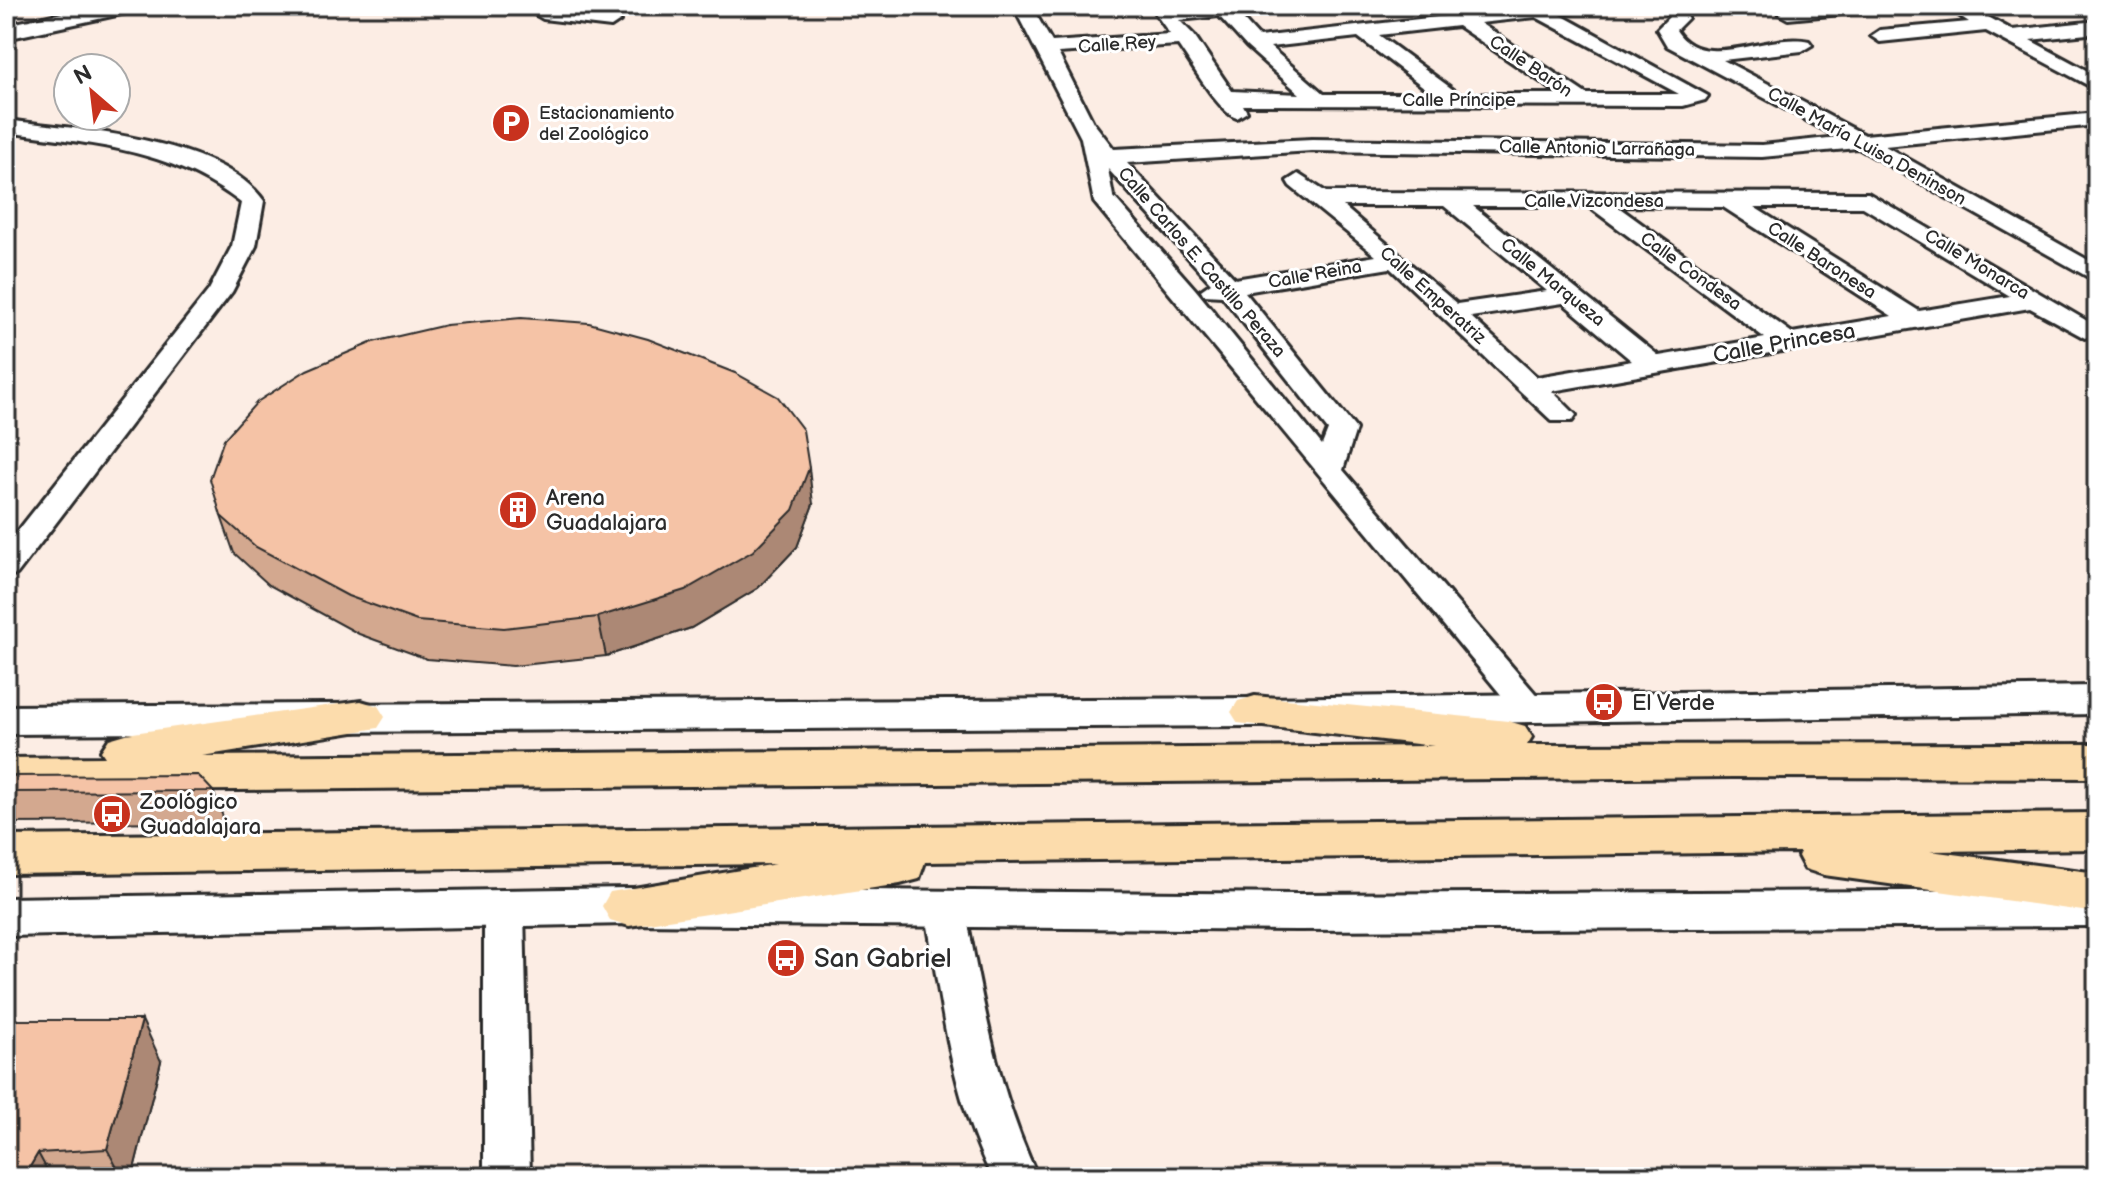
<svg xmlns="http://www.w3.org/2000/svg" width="2103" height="1183" viewBox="0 0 2103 1183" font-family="'Balsamiq Sans',sans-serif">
<rect width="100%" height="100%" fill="#fcede4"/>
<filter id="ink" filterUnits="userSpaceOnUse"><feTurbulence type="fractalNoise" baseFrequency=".0125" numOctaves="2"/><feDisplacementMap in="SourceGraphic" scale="16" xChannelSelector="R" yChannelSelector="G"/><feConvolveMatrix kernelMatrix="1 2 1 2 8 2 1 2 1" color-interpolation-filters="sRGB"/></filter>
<g filter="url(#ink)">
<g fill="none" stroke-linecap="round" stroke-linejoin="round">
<g stroke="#2b2b2b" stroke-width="6">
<g id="minor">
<polygon points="521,6 611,15 620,21 611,27 543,19"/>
<path d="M1013 6H1031L1052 42 1170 34 1150 6H1168L1171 10 1264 6 1261 10 1237 13 1259 37 1446 16 1455 9 1465 14 1535 6H1593L1584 11 1559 14 1708 96 1705 100 1683 106 1243 105 1247 112 1237 118C1220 114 1191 63 1178 45L1058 53 1093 122 1114 149 1312 139 1762 145 1838 137 1667 46 1657 29 1669 17 1665 6H1683L1688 18 1676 30C1704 74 1769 31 1809 41L1812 45 1802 51 1723 60 1865 135 2097 113V125L1885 146 2097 265V282L1858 148 1762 157 1312 151 1127 163 1235 279 1376 256 1290 186 1287 181 1298 174 1326 192 1868 193 2094 325 2097 331 2085 338 2030 308 1552 391 1576 415 1572 421H1552L1390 268 1245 292 1356 429 1343 470 1546 706 1541 714 1529 717 1517 714 1094 202 1081 138ZM1219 16 1247 47 1300 94 1232 91 1194 35 1179 20ZM1536 17 1679 94H1586L1480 23ZM1458 26 1559 94H1459L1379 35ZM1358 37 1433 94H1324L1270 47ZM1108 169 1211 283 1201 290 1204 295 1222 296 1328 430 1322 445 1195 289 1113 196ZM1343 206H1444L1547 291 1457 304ZM1473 206H1588L1765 338 1659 356ZM1617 206 1723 207 1892 316 1792 333ZM1754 207H1863L2010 296 1919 311ZM1563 303 1632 361 1537 377 1471 317Z"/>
<polygon points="1815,6 1882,6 1873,11 1788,19 1779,14 1788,9"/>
<polygon points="1945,6 1968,6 2012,30 2097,21 2097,33 2030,40 2097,76 2097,90 1986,31 1880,42 1871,36 1880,30 1969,22"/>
<path d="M6 120C76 129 220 138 264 201L256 246 232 292 17 574 6 576V546L209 290 232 246 241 203C171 148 91 144 6 132Z"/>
<path d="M945 893 959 898 965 908C983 1001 997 1091 1038 1177H992C950 1093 941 1000 925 908L931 898Z"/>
<polygon points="504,895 518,900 524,910 530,1177 484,1177 484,910 490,900"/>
</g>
</g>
<g stroke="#2b2b2b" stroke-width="6">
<g id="tertiary">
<polygon points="95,6 138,6 135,11 6,39 6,25"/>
<polygon points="2097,686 2097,714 1255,726 6,734 6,706 1255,698"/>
<polygon points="629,888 1298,894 2097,890 2097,926 1298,930 629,924 6,936 6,898"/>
</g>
</g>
<g stroke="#2b2b2b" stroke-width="6">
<g id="trunk">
<polygon points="1255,696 1508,721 1525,726 1532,737 1527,745 2097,744 2097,778 1733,777 6,792 6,758 105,757 101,751 109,739 126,734 361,701 378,706 385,717 378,728 202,756 1434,746 1238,723 1231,712 1238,701"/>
<polygon points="2097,813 2097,849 1930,851 2097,873 2097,913 1824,875 1805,869 1798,856 1800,852 925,862 919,879 900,884 629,926 610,920 602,906 610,892 776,864 6,874 6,836"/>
</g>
</g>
<use href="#minor" fill="#fff" fill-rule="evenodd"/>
<use href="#tertiary" fill="#fff" fill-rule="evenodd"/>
<use href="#trunk" fill="#fcdcac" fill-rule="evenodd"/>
</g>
<g fill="#d3a88f" stroke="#2b2b2b" stroke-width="2">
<polygon points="813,504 797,547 758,588 691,628 606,656 513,666 427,659 359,634 269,585 234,553 221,516"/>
<polygon points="6,776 213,791 225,822 6,823"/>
<polygon points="161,1061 132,1177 6,1177"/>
</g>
<g fill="#ac8874" stroke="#2b2b2b" stroke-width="2">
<polygon points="809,468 813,504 797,547 758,588 691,628 606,656 598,617"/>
<polygon points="142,1020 161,1061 132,1177 122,1177 107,1149"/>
<polygon points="38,1153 51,1177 24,1177"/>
</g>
<g fill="#f5c3a6" stroke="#2b2b2b" stroke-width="2">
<polygon points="521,318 589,323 648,339 735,373 778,397 803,430 809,468 793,510 753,551 685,590 598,617 504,628 417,621 348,596 256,547 221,516 210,479 224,439 257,402 307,370 373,342 446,325"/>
<polygon points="198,775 213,791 6,792 6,776"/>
<polygon points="6,1020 142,1020 107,1149 38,1153 24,1177 6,1177"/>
</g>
</g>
<defs>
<g id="parking-disc" transform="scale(2)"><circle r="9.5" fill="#c8321e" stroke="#fff"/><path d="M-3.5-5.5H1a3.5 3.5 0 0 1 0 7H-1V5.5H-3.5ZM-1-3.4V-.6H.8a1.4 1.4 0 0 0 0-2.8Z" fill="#fff"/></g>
<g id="building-disc" transform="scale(2)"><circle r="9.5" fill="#c8321e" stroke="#fff"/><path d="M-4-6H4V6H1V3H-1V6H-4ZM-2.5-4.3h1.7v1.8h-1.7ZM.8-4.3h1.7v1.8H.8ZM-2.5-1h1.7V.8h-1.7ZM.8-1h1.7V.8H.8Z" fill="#fff"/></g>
<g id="bus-disc" transform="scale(2)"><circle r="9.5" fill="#c8321e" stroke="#fff"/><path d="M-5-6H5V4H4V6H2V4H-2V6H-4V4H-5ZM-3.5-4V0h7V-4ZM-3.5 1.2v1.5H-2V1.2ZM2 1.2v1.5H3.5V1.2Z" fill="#fff"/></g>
</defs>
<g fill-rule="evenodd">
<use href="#parking-disc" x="511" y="123"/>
<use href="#building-disc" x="518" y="510"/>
<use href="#bus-disc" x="1604" y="702"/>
<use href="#bus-disc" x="112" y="814"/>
<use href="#bus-disc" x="786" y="958"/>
</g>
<g text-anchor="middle" stroke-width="6" stroke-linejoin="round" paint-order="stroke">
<g font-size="18" fill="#2b2b2b" stroke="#fff">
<text transform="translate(1117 44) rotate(-4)" y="6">Calle Rey</text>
<text transform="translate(1531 66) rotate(34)" y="6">Calle Barón</text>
<text x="1459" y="106">Calle Príncipe</text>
<text transform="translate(1867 146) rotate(29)" y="6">Calle María Luisa Deninson</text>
<text transform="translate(1597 148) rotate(1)" y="6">Calle Antonio Larrañaga</text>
<text x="1594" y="207">Calle Vizcondesa</text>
<text transform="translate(1822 260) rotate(33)" y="6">Calle Baronesa</text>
<text transform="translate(1202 262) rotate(49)" y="6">Calle Carlos E. Castillo Peraza</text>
<text transform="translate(1977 264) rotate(31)" y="6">Calle Monarca</text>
<text transform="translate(1691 271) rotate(36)" y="6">Calle Condesa</text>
<text transform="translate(1315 274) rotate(-10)" y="6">Calle Reina</text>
<text transform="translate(1553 282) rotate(39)" y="6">Calle Marqueza</text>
<text transform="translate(1433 295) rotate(42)" y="6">Calle Emperatriz</text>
</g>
<g font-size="18" fill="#2b2b2b" stroke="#fff" text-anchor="start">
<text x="539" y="119">Estacionamiento<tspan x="539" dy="21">del Zoológico</tspan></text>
</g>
<g font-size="22" fill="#2b2b2b" stroke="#fff">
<text transform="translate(1784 342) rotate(-10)" y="8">Calle Princesa</text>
</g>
<g font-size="22" fill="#2b2b2b" stroke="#fff" text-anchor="start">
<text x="546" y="505">Arena<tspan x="546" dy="25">Guadalajara</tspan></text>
<text x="1632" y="710">El Verde</text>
<text x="140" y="809">Zoológico<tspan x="140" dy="25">Guadalajara</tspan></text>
</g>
<g font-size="26" fill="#2b2b2b" stroke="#fff" text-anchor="start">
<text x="814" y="967">San Gabriel</text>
</g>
</g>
<rect width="2103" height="1183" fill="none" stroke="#fff" stroke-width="32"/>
<rect x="16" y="16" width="2071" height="1151" fill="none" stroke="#2b2b2b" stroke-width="3" filter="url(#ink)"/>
<g transform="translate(92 92) rotate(332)"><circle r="38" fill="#ffffff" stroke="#aaaaaa" stroke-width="2"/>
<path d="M0-6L14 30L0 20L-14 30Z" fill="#c8321e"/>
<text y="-12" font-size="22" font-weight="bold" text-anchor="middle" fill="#2b2b2b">N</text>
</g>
</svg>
